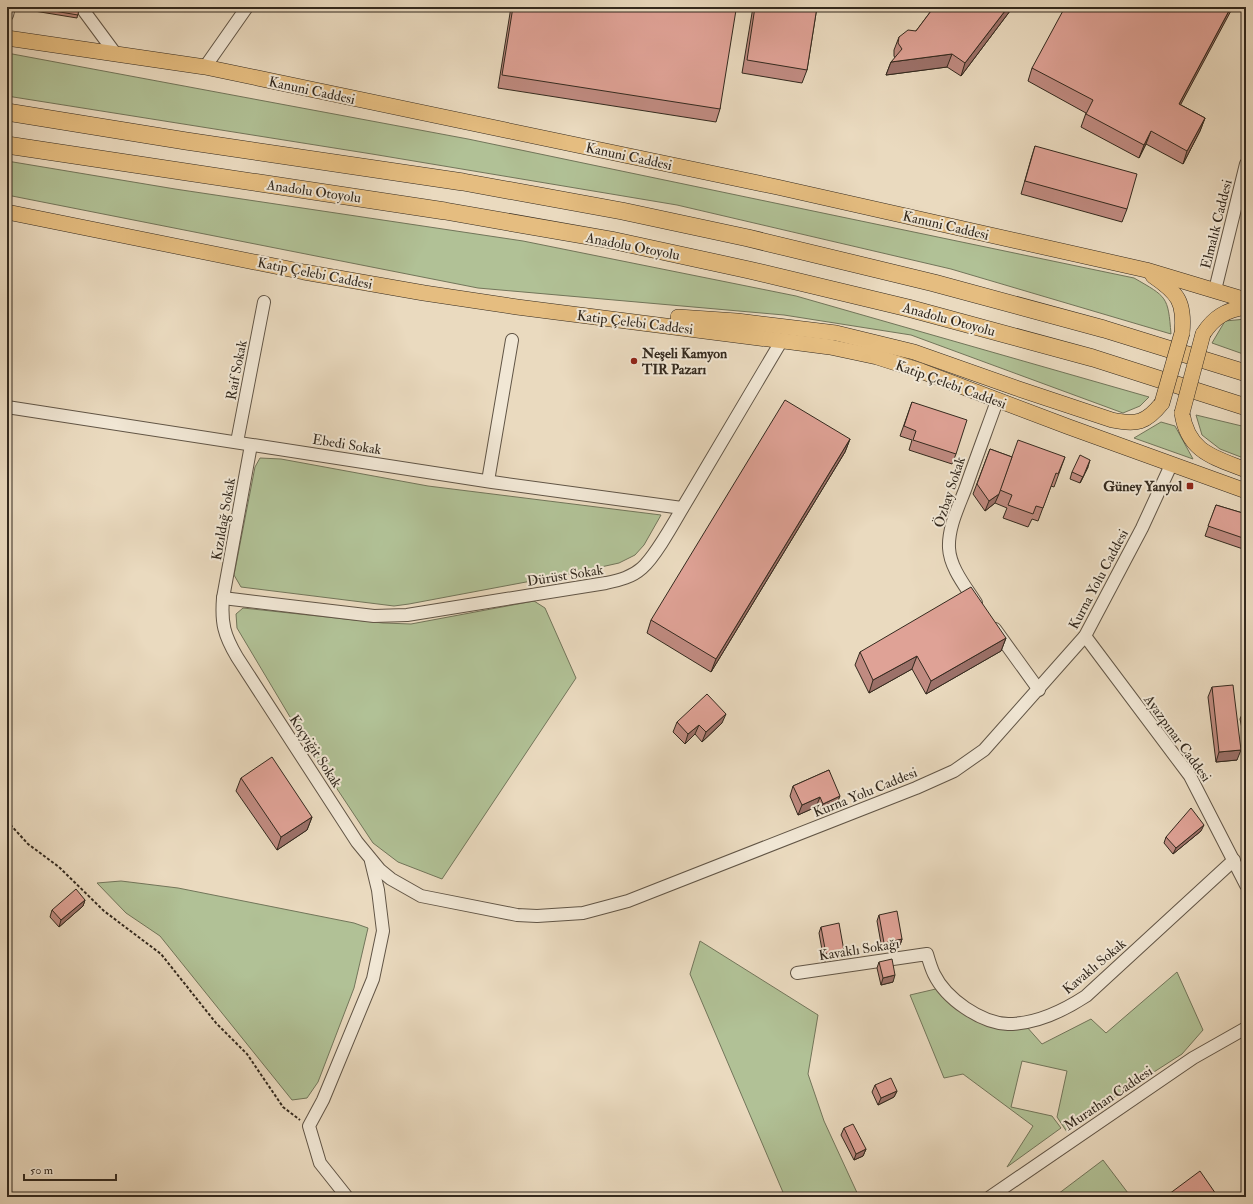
<svg xmlns="http://www.w3.org/2000/svg" width="1253" height="1204" viewBox="0 0 1253 1204" font-family="'IM FELL Double Pica',serif">
<rect width="100%" height="100%" fill="#eadabf"/>
<filter id="stains"><feTurbulence type="fractalNoise" baseFrequency=".005" numOctaves="4"/><feColorMatrix values="0 0 0 0 .2 0 0 0 0 .09 0 0 0 0 .02 0 0 0 .5 -.17"/></filter>
<radialGradient id="worn" r=".72"><stop offset=".6" stop-color="#630" stop-opacity="0"/><stop offset="1" stop-color="#630" stop-opacity=".3"/></radialGradient>
<g fill="#b1c196" stroke="#72755a">
<path d="M7 53 468 139 1134 278C1167 297 1168 296 1171 334L951 269 677 205 372 154 7 96Z"/>
<polygon points="7,161 175,189 523,241 796,296 1149,397 1140,406 1123,413 911,335 784,315 478,288 7,195"/>
<polygon points="1246,238 1246,276 1242,255"/>
<polygon points="1246,319 1246,355 1212,343 1225,321"/>
<polygon points="1196,415 1246,427 1246,459 1220,449 1202,435"/>
<polygon points="1161,422 1175,426 1193,459 1134,438"/>
<polygon points="260,458 281,459 428,486 661,515 644,545 635,555 619,563 574,573 409,604 394,606 241,587 234,575 255,467"/>
<polygon points="534,601 545,608 576,678 442,879 398,862 373,843 296,727 237,628 236,614 243,608 383,623 411,624"/>
<polygon points="121,881 178,888 354,923 368,928 354,988 318,1082 307,1098 292,1100 160,936 126,913 97,883"/>
<polygon points="700,941 818,1015 808,1074 824,1121 859,1197 785,1197 690,974"/>
<polygon points="1177,972 1203,1030 1182,1054 1104,1104 1067,1132 1057,1117 1067,1071 1022,1061 1011,1107 1052,1116 1061,1128 1007,1167 1033,1126 963,1074 944,1078 910,995 940,988 962,1012 1026,1026 1042,1044 1091,1019 1106,1033"/>
<polygon points="1103,1160 1131,1197 1054,1197"/>
</g>
<g fill="none" stroke-linecap="round" stroke-linejoin="round">
<polyline stroke="#708175" stroke-width="3.5" points="1244,328 1246,328"/>
<g stroke="#615546" stroke-width="14">
<g id="minor">
<polyline points="81,7 115,53"/>
<polyline points="7,15 9,7"/>
<polyline points="205,67 247,7"/>
<polyline points="1215,290 1246,164"/>
<polyline points="7,407 492,482 682,508"/>
<polyline points="237,442 264,302"/>
<path d="M251 445 223 598C221 623 224 635 237 657L357 842 380 870 391 879 421 896 517 915 537 916 583 913 628 901 916 788 954 771 984 750 1085 636 1142 528 1171 465"/>
<polyline points="488,481 512,340"/>
<path d="M223 598 374 616 407 615 606 583C620 580 632 577 642 568 657 555 678 515 689 497 720 444 751 392 782 340"/>
<path d="M976 603C966 587 950 568 949 548 948 527 959 506 966 487 976 458 987 429 997 401"/>
<polyline points="995,629 1039,690"/>
<polyline points="1085,636 1190,776 1246,885"/>
<path d="M797 973 927 954C929 961 931 968 934 974 946 999 981 1023 1008 1024 1036 1024 1063 1011 1086 996L1234 860"/>
<polyline points="347,1197 320,1163 309,1126 323,1100 373,979 383,931 378,890 371,861"/>
<polyline points="990,1197 1193,1058 1246,1028"/>
</g>
</g>
<g stroke="#33291e" stroke-width="16">
<g id="major">
<polyline points="7,38 205,67 777,187 1146,270 1246,300"/>
<polyline points="7,212 304,272 424,293 517,307 830,347 877,357 921,371 1069,427 1246,491"/>
<path d="M1153 276C1178 293 1185 302 1182 333"/>
<path d="M678 317 737 321 836 333 914 352 1016 388 1112 420C1137 425 1146 423 1162 403"/>
<path d="M1203 334C1214 317 1226 310 1246 307"/>
<path d="M1182 413C1188 452 1213 457 1246 470"/>
</g>
</g>
<g stroke="#33291e" stroke-width="18">
<g id="highway">
<polyline points="7,112 186,141 463,182 622,211 748,238 934,283 1104,329 1246,373"/>
<polyline points="7,145 445,211 611,240 749,270 908,308 1093,358 1246,407"/>
</g>
</g>
<polyline stroke="#33291e" stroke-width="2" stroke-dasharray="3 2" stroke-linecap="butt" points="7,821 28,844 59,867 104,911 161,954 216,1023 247,1054 283,1107 300,1120"/>
<use href="#minor" stroke="#f1e7d5" stroke-width="12"/>
<use href="#major" stroke="#e5bd80" stroke-width="15"/>
<use href="#highway" stroke="#e5bd80" stroke-width="17"/>
<g stroke="#33291e" stroke-width="16" stroke-linecap="butt">
<g id="major-bridge">
<polyline points="1162,403 1182,333"/>
<polyline points="1182,413 1203,334"/>
</g>
</g>
<use href="#major-bridge" stroke="#e5bd80" stroke-width="15"/>
</g>
<g fill="#c08b81" stroke="#33291e">
<polygon points="22,7 79,7 77,18 22,9"/>
<polygon points="511,7 724,7 720,109 716,122 498,88"/>
<polygon points="753,7 817,7 807,70 802,83 742,73"/>
<polygon points="854,7 862,7 859,11"/>
<polygon points="934,7 1013,7 961,76 947,67 886,75 891,62 895,58 894,56 894,50 899,37 916,31"/>
<polygon points="1032,68 1181,105 1205,118 1200,131 1183,164 1146,144 1139,158 1081,127 1086,113 1028,81"/>
<polygon points="1035,146 1127,209 1122,222 1021,194 1031,159"/>
<polygon points="912,402 956,454 952,464 909,450 912,440 900,436"/>
<polygon points="850,439 845,452 711,672 647,633 651,620"/>
<polygon points="990,449 1012,457 1065,457 1054,487 1051,486 1038,521 1032,519 1028,527 1003,518 1007,508 995,503 985,511 973,494"/>
<polygon points="1088,467 1080,483 1070,479 1072,472"/>
<polygon points="1216,505 1246,514 1246,550 1205,536"/>
<polygon points="1006,638 1001,651 926,694 912,669 869,693 855,665 860,652"/>
<polygon points="1212,687 1237,760 1216,762 1208,697"/>
<polygon points="1243,712 1246,712 1246,748 1240,719"/>
<polygon points="677,722 722,723 702,742 695,734 685,744 673,732"/>
<polygon points="829,770 836,806 819,814 816,807 798,815 790,796 793,786"/>
<polygon points="241,778 312,817 307,830 277,850 236,791"/>
<polygon points="1201,831 1173,854 1164,843 1166,837"/>
<polygon points="85,900 83,906 59,927 50,917 52,910"/>
<polygon points="879,915 902,939 900,945 882,949 877,921"/>
<polygon points="821,927 844,951 842,957 824,961 819,933"/>
<polygon points="879,962 893,982 881,985 877,968"/>
<polygon points="875,1085 897,1091 894,1097 878,1105 872,1092"/>
<polygon points="844,1128 866,1149 863,1156 854,1160 841,1135"/>
</g>
<g fill="#9c7169" stroke="#33291e">
<polygon points="1008,7 1013,7 961,76 965,63"/>
<polygon points="1231,7 1233,7 1174,117 1179,104"/>
<polygon points="952,54 947,67 886,75 891,62"/>
<polygon points="1205,118 1200,131 1183,164 1187,151"/>
<polygon points="1151,131 1146,144 1139,158 1144,145"/>
<polygon points="850,439 845,452 711,672 716,659"/>
<polygon points="1090,460 1088,467 1080,483 1083,477"/>
<polygon points="999,494 995,503 985,511 989,501"/>
<polygon points="1006,638 1001,651 926,694 931,681"/>
<polygon points="917,656 912,669 869,693 873,680"/>
<polygon points="726,714 722,723 702,742 706,732"/>
<polygon points="699,725 695,734 685,744 688,734"/>
<polygon points="1241,750 1237,760 1216,762 1219,752"/>
<polygon points="840,796 836,806 819,814 823,804"/>
<polygon points="820,797 816,807 798,815 802,805"/>
<polygon points="312,817 307,830 277,850 281,837"/>
<polygon points="1204,825 1201,831 1173,854 1176,848"/>
<polygon points="85,900 83,906 59,927 61,920"/>
<polygon points="902,939 900,945 882,949 884,943"/>
<polygon points="844,951 842,957 824,961 826,954"/>
<polygon points="895,975 893,982 881,985 883,978"/>
<polygon points="897,1091 894,1097 878,1105 881,1098"/>
<polygon points="866,1149 863,1156 854,1160 856,1154"/>
</g>
<g fill="#dfa296" stroke="#33291e">
<polygon points="30,7 79,7 78,15"/>
<polygon points="513,7 724,7 724,8 736,10 720,109 502,75"/>
<polygon points="755,7 817,7 807,70 747,60"/>
<polygon points="934,7 1008,7 965,63 952,54 891,62 902,49 898,43 899,37 908,30 916,31"/>
<polygon points="1065,7 1231,7 1179,104 1205,118 1187,151 1151,131 1144,145 1086,114 1093,100 1032,68"/>
<polygon points="1035,146 1137,174 1127,209 1025,181"/>
<polygon points="785,400 850,439 716,659 651,620"/>
<polygon points="912,402 967,420 956,454 913,440 916,431 904,426"/>
<polygon points="1018,440 1065,457 1058,474 1056,473 1043,508 1036,506 1033,514 1008,505 1012,495 1000,490"/>
<polygon points="990,449 1012,457 999,494 989,501 977,484"/>
<polygon points="1080,455 1090,460 1083,477 1072,472"/>
<polygon points="1216,505 1246,514 1246,539 1208,526"/>
<polygon points="971,587 1006,638 931,681 917,656 873,680 860,652"/>
<polygon points="1233,685 1241,750 1219,752 1212,687"/>
<polygon points="707,694 726,714 706,732 699,725 688,734 677,722"/>
<polygon points="1243,712 1246,712 1246,729"/>
<polygon points="272,757 312,817 281,837 241,778"/>
<polygon points="829,770 840,796 823,804 820,797 802,805 793,786"/>
<polygon points="1191,808 1204,825 1176,848 1166,837"/>
<polygon points="76,889 85,900 61,920 52,910"/>
<polygon points="897,911 902,939 884,943 879,915"/>
<polygon points="839,923 844,951 826,954 821,927"/>
<polygon points="892,959 895,975 883,978 879,962"/>
<polygon points="891,1078 897,1091 881,1098 875,1085"/>
<polygon points="853,1124 866,1149 856,1154 844,1128"/>
<polygon points="1200,1171 1218,1197 1165,1197"/>
</g>
<g fill="#8f2418" stroke="#f1e7d5" stroke-width="1.5">
<circle cx="634" cy="361" r="4"/>
<rect x="1186" y="482" width="8" height="8" rx="2"/>
</g>
<g text-anchor="middle" stroke-width="4" stroke-linejoin="round" paint-order="stroke">
<g font-size="14" fill="#33291e" stroke="#f1e7d5">
<text transform="translate(312 90) rotate(12)" y="5">Kanuni Caddesi</text>
<text transform="translate(629 156) rotate(12)" y="5">Kanuni Caddesi</text>
<text transform="translate(314 191) rotate(8)" y="5">Anadolu Otoyolu</text>
<text transform="translate(1216 224) rotate(-76)" y="5">Elmalık Caddesi</text>
<text transform="translate(946 225) rotate(13)" y="5">Kanuni Caddesi</text>
<text transform="translate(633 246) rotate(11)" y="5">Anadolu Otoyolu</text>
<text transform="translate(315 273) rotate(11)" y="5">Katip Çelebi Caddesi</text>
<text transform="translate(949 319) rotate(15)" y="5">Anadolu Otoyolu</text>
<text transform="translate(635 322) rotate(7)" y="5">Katip Çelebi Caddesi</text>
<text transform="translate(236 370) rotate(-79)" y="5">Raif Sokak</text>
<text transform="translate(951 384) rotate(20)" y="5">Katip Çelebi Caddesi</text>
<text transform="translate(347 444) rotate(9)" y="5">Ebedi Sokak</text>
<text transform="translate(949 492) rotate(-72)" y="5">Özbay Sokak</text>
<text transform="translate(223 519) rotate(-80)" y="5">Kızıldağ Sokak</text>
<text transform="translate(565 575) rotate(-9)" y="5">Dürüst Sokak</text>
<text transform="translate(1098 579) rotate(-62)" y="5">Kurna Yolu Caddesi</text>
<text transform="translate(1178 738) rotate(54)" y="5">Ayazpınar Caddesi</text>
<text transform="translate(316 751) rotate(57)" y="5">Koçyiğit Sokak</text>
<text transform="translate(865 792) rotate(-22)" y="5">Kurna Yolu Caddesi</text>
<text transform="translate(859 949) rotate(-9)" y="5">Kavaklı Sokağı</text>
<text transform="translate(1094 966) rotate(-40)" y="5">Kavaklı Sokak</text>
<text transform="translate(1108 1098) rotate(-34)" y="5">Murathan Caddesi</text>
</g>
<g font-size="14" font-weight="bold" fill="#33291e" stroke="#f1e7d5" text-anchor="start">
<text x="642" y="358">Neşeli Kamyon<tspan x="642" dy="16">TIR Pazarı</tspan></text>
<text x="1182" y="491" text-anchor="end">Güney Yanyol</text>
</g>
</g>
<rect width="1253" height="1204" fill="none" stroke="#eadabf" stroke-width="24"/>
<rect x="8" y="8" width="1237" height="1188" fill="none" stroke="#33291e" stroke-width="2"/>
<rect x="12" y="12" width="1229" height="1180" fill="none" stroke="#33291e"/>
<path d="M24 1174v6h92v-6" fill="none" stroke="#33291e" stroke-width="2"/>
<text x="30" y="1174" font-size="12" fill="#33291e" stroke="#f1e7d5" stroke-width="3" paint-order="stroke">50 m</text>
<rect width="100%" height="100%" filter="url(#stains)"/>
<rect width="100%" height="100%" fill="url(#worn)"/>
</svg>
